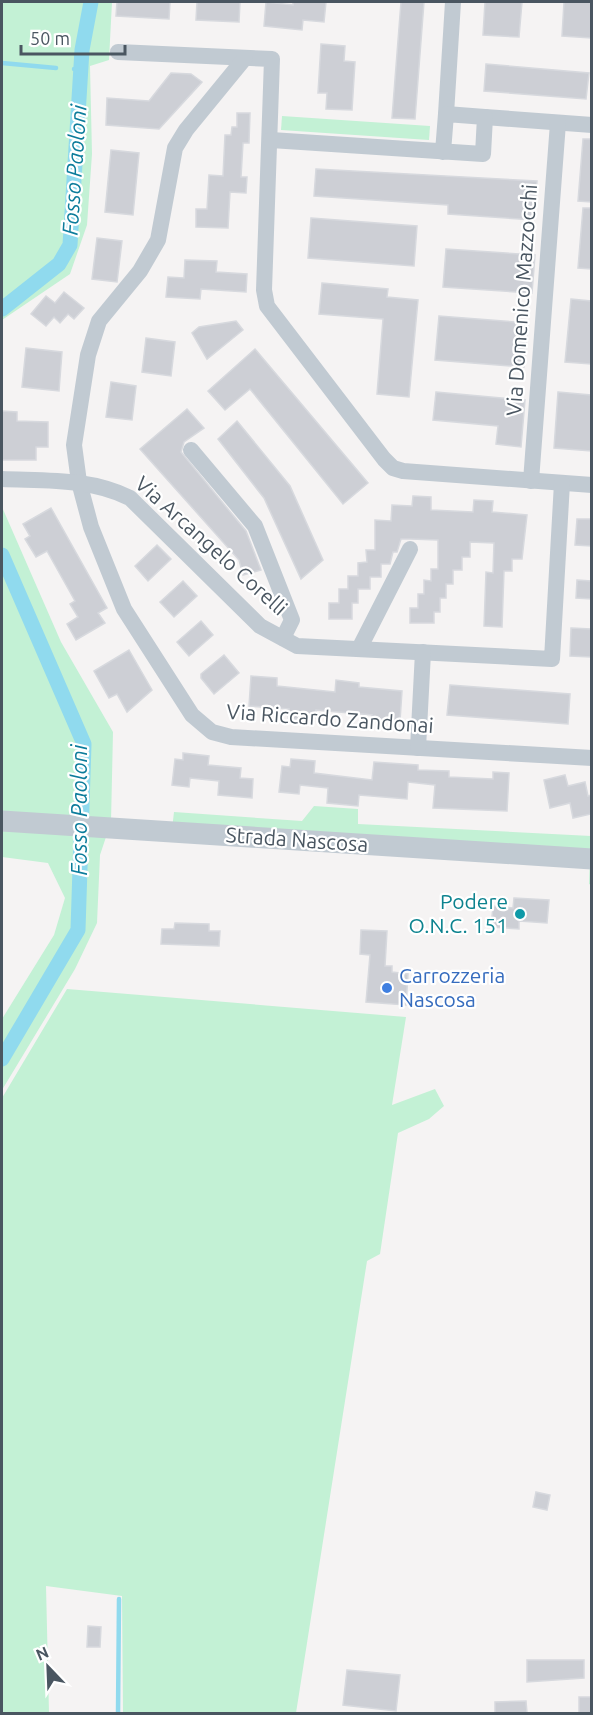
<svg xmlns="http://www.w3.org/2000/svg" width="593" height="1715" viewBox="0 0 593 1715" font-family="Ubuntu,sans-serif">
<rect width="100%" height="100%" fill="#f5f3f3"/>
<g fill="#c3f1d5">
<polygon points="2,2 112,2 109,60 90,66 92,154 87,225 70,274 2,320"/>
<polygon points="282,116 430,126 429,140 281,130"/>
<polygon points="2,507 61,642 113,732 111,822 100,855 97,923 75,969 2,1090 2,1019 54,935 65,898 48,863 2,857"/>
<polygon points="314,806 358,809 358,824 591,836 591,885 589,884 590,856 172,829 174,812 302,821"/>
<polygon points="67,989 406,1017 392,1105 435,1089 444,1106 429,1119 398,1133 380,1254 367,1261 296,1713 123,1713 122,1596 46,1586 49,1713 2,1713 2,1098"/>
</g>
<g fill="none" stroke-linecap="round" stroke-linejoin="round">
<g stroke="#90daee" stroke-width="4.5">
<polyline points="2,63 56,68"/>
<polyline points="74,69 80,69"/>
<polyline points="118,1714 119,1599"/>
</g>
<g stroke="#90daee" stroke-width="15">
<polyline points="2,309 59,264 70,245 82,50 91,2"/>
<polyline points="2,555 84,744 78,930 2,1059"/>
</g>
</g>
<g fill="#cdcfd5" stroke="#d7d9de" stroke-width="1.5">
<polygon points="117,2 170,2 169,19 116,16"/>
<polygon points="197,2 240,2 239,22 196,20"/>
<polygon points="266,2 293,5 293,2 326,2 324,22 303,20 302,30 264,26"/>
<polygon points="401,2 424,2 415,119 392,118"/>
<polygon points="485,2 522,2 519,37 483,35"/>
<polygon points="564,2 591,2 591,38 562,36"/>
<polygon points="321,44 345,46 344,61 355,62 352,110 326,109 327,93 318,93"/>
<polygon points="486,64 589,73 586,99 484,91"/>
<polygon points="171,73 191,74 202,82 159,129 106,125 107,98 149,101"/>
<polygon points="237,113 250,113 249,143 243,143 241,177 247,177 246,193 230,192 228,228 196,227 196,209 207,209 209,175 223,176 225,135 231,135 232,127 237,127"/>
<polygon points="583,139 591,139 591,202 578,201"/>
<polygon points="111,150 139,153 133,215 105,212"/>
<polygon points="316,169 537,181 534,220 448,214 448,205 314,196"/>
<polygon points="583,208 591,208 591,269 578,268"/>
<polygon points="311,218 417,226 414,266 308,258"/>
<polygon points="97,238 122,241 117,282 92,279"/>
<polygon points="446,249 535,255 532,293 443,287"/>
<polygon points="185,260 217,261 216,272 247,274 246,292 201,289 200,299 166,297 168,277 184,278"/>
<polygon points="322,283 388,289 387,297 418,300 409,397 377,394 383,319 319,314"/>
<polygon points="64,292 84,308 74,319 68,314 60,323 54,317 46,326 31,314 46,296 55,303"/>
<polygon points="571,299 591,301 591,364 565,362"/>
<polygon points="439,316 528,323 524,367 435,360"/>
<polygon points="236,321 243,330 207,359 192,333 199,327"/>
<polygon points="146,338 175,342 171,376 142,372"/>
<polygon points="26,348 62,352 59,391 22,387"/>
<polygon points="255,349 368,483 343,504 250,389 225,410 208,391"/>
<polygon points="111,382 136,386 132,420 106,417"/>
<polygon points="436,392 525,400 521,447 496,444 498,426 433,420"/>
<polygon points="558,392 591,395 591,451 554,448"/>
<polygon points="187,409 204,428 184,442 181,452 246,531 261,570 243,575 239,560 140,449"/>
<polygon points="2,411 17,412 17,421 48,422 48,447 36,447 36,460 2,460"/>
<polygon points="237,421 290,486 323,560 301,579 264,498 218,439"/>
<polygon points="413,496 431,497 431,510 473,512 474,500 493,501 492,512 527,515 522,559 512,559 512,571 504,571 502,627 484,626 486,572 493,573 494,543 470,542 470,557 462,557 462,570 453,570 453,584 446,584 446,598 440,598 440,612 434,612 434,623 410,623 410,608 418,608 418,594 424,594 424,580 431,581 431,569 438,569 438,540 410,539 401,539 397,552 393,552 390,564 381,564 381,577 370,577 370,589 358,589 358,603 352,603 352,619 329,619 329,603 339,603 339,589 348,589 348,576 358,576 358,563 367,562 366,550 375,550 375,520 391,521 392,505 412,506"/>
<polygon points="51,508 107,608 98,613 105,623 76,640 67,624 78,617 70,604 75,601 47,551 36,557 25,539 30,536 23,524"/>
<polygon points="577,519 591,519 591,546 575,545"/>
<polygon points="157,545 171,559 148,581 135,566"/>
<polygon points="577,580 591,581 591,599 576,598"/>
<polygon points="183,581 197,596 174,617 160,602"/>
<polygon points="201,621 213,635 189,656 177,642"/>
<polygon points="571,628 591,629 591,657 570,656"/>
<polygon points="129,650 152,690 127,712 117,694 109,698 94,671"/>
<polygon points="224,655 239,673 214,694 201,678 201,674"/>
<polygon points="251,676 277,678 277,686 335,692 336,680 359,683 359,687 402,691 400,721 371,718 372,715 316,710 314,721 288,718 289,709 249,706"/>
<polygon points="450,685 570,694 568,724 447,715"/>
<polygon points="183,753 209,756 208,765 241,768 240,778 253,779 252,798 218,795 219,781 190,778 189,787 172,785 175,759 183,760"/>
<polygon points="291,759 315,761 314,773 372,780 374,762 418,765 418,770 449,771 449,777 493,779 493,772 509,773 507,811 433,808 435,785 408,782 407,799 359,795 358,806 327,803 328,788 300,785 299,794 279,792 282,766 290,767"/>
<polygon points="565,775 568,786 585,782 588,796 591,795 591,814 573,818 570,803 550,808 544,780"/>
<polygon points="514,898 549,900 547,923 519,921 519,929 491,927 493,906 513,908"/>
<polygon points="175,923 209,924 209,931 220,931 219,946 161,944 162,929 174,929"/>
<polygon points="361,930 387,931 385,966 392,966 392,972 408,974 406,1005 366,1002 370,955 360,954"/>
<polygon points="536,1492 550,1495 547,1510 533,1507"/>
<polygon points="88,1626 101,1627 100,1647 87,1647"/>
<polygon points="527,1660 584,1660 584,1678 527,1682"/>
<polygon points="347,1670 400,1675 396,1711 343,1705"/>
<rect x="579" y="1697" width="12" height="16"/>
<polygon points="526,1701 527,1713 495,1713 495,1702"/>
</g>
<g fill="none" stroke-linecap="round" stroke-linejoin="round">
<g stroke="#c1cad2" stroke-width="16">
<polyline points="118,52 272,59 264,290 267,306 384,459 393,468 403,471 592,485"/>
<polyline points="245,58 186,130 175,148 158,240 140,271 99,321 88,355 74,445 79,482 91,527 124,609 192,715 212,732 231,737 592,758"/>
<polyline points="446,114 453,2"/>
<polyline points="485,117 592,125"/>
<polyline points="271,140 483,154 485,117 446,114 443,152"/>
<polyline points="191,450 255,526 292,620 283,638"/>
<path d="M2 479C46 481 90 478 130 498L260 626 297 646 552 659 562 483"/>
<polyline points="531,481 558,123"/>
<polyline points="359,649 410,549"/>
<polyline points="418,748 423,652"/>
</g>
<polyline stroke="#c1cad2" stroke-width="21" points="2,821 592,859"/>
</g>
<circle fill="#0f9aa8" stroke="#fff" stroke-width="2" cx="520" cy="914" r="6"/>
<circle fill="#3f7fe0" stroke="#fff" stroke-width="2" cx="387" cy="988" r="6"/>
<g text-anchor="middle" stroke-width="4.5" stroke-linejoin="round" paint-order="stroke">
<g font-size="21" fill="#4a5661" stroke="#fff">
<text transform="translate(522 300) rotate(-86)" y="7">Via Domenico Mazzocchi</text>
<text transform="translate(211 546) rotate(42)" y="7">Via Arcangelo Corelli</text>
<text transform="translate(330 719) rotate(4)" y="7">Via Riccardo Zandonai</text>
<text transform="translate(297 840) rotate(4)" y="7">Strada Nascosa</text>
</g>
<g font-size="21" fill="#0d838f" stroke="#fff" text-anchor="end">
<text x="508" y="909">Podere<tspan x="508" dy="24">O.N.C. 151</tspan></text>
</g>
<g font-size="21" fill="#366cbe" stroke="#fff" text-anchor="start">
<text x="399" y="983">Carrozzeria<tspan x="399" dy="24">Nascosa</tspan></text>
</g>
<g font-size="22" font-style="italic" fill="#0c7c9b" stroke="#fff">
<text transform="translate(74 170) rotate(-86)" y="8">Fosso Paoloni</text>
<text transform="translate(79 810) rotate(-90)" y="8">Fosso Paoloni</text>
</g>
</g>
<rect width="593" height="1715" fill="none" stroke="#4a5661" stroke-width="6"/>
<g transform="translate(48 1667) rotate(337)" stroke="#ffffff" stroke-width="4.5" paint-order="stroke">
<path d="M0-4.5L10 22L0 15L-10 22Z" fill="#4a5661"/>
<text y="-9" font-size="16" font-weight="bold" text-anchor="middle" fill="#4a5661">N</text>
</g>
<path d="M21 45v9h104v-9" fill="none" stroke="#4a5661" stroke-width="3"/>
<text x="30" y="45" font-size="18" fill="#4a5661" stroke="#ffffff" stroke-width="4.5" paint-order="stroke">50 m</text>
</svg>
